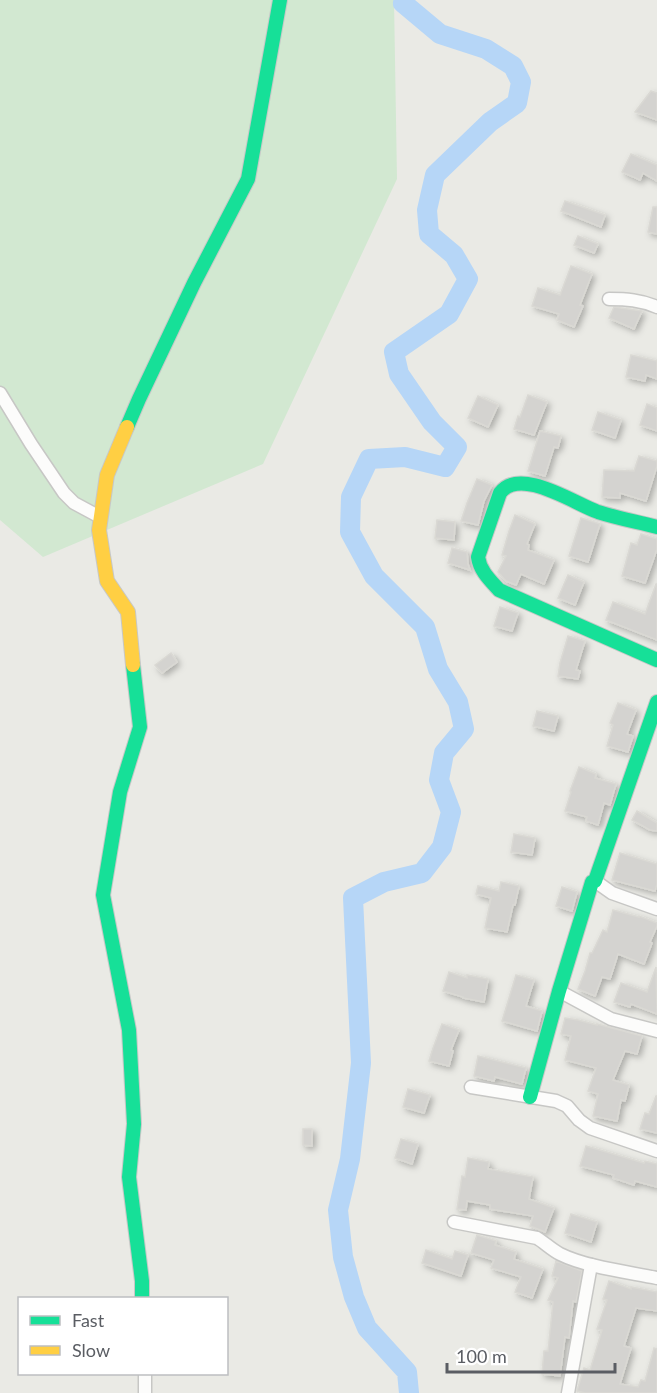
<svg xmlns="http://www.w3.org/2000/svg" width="657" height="1393" viewBox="0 0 657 1393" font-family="Lato,sans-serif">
<defs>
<filter id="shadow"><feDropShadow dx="3" dy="3" stdDeviation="3" flood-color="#0004"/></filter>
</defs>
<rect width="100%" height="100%" fill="#eaeae5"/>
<polygon fill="#d2e8d1" points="0,0 394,0 397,179 263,464 43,557 0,520"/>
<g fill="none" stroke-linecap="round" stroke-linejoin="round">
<polyline stroke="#b6d6f7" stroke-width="20" points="404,0 403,3 440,34 486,49 513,66 521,82 517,103 490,122 435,175 427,210 429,234 454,255 468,279 449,314 394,352 399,374 432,422 457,447 445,467 405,457 369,459 351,497 350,532 374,576 425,627 438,669 458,702 464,729 444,753 439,780 451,812 442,847 422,873 384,882 353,898 361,1063 350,1159 338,1210 343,1257 354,1297 367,1328 407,1372 409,1393"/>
</g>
<g fill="#d4d3d0" stroke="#dad9d4" stroke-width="1.5" filter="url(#shadow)">
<polygon points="651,91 657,93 657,120 635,112"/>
<polygon points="631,154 657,165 657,181 643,173 640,180 622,172"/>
<polygon points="565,201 605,215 601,227 561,211"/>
<polygon points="653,207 657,207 657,234 648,232"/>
<polygon points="578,236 598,244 594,253 574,245"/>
<polygon points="571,266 592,274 580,305 583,306 574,327 557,320 559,314 532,306 538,288 560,295"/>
<polygon points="614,307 642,311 634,329 609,318"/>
<polygon points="631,355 657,361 657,379 646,375 645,381 626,377"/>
<polygon points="528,395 547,402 534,435 514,429 518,416 520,417"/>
<polygon points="478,396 498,405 488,427 468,418"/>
<polygon points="647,404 657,408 657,431 640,425"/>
<polygon points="598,412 621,420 615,438 592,430"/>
<polygon points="540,431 561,436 558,448 554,447 545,476 528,471"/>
<polygon points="639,456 657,461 657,466 646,501 620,493 620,498 602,497 604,470 634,471"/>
<polygon points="477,479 492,485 484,501 478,525 461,521 467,503"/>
<polygon points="515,515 535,524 527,544 529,545 528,550 554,560 544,584 521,574 516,585 506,581 498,572 506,556 502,555 509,531"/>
<polygon points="581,518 600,524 588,562 569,556"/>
<polygon points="437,520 455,522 454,540 435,538"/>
<polygon points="641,534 657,539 657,549 645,583 622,576 631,543 637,545"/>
<polygon points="452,548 467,552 468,564 470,570 448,563"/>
<polygon points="568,575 584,582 575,605 558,598"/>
<polygon points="656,584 657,584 657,640 606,620 613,602 645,614"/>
<polygon points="500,607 518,613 512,631 494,626"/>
<polygon points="568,636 585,641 576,670 580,671 578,679 558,676 560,663"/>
<polygon points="171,653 177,662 162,673 155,665"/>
<polygon points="618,703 636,710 627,734 633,736 628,752 607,746 613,725 610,723"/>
<polygon points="537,711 558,716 554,731 533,726"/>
<polygon points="579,767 596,774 595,778 616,784 610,805 604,803 598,825 586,821 587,817 565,811 571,792 570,791"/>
<polygon points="637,811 657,823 657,831 650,830 632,820"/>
<polygon points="514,834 535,838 532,855 511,852"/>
<polygon points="620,853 657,864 657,884 655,891 612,880"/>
<polygon points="501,882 519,886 515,905 513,905 507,932 485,928 491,898 476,894 478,886 499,891"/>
<polygon points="562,887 577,892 572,911 556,906"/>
<polygon points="613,910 639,917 639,916 657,923 657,926 650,942 652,943 644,964 618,954 610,979 602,977 595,996 578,989 585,971 590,953 592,953 603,930 607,932"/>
<polygon points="656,967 657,1014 631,1004 630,1007 614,1002 621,983 647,992"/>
<polygon points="449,972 467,978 467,975 488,979 484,1002 463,998 463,997 443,991"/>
<polygon points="516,975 534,980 526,1006 542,1011 537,1031 502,1021"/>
<polygon points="565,1018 578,1020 597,1025 597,1024 642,1036 637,1054 625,1051 613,1080 629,1085 625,1101 621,1100 617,1121 593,1116 598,1094 588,1091 596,1068 565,1060 571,1036 561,1034"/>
<polygon points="442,1024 459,1030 451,1050 453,1051 449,1066 429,1061 433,1048"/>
<polygon points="478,1056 526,1068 522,1084 495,1077 494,1081 474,1076"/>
<polygon points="408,1089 430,1095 424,1113 403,1107"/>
<polygon points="656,1096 657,1096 657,1133 640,1129 645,1113 649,1114"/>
<polygon points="303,1129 312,1129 312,1146 303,1145"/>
<polygon points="401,1139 418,1144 412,1164 395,1158"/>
<polygon points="586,1146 644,1163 645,1161 657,1164 657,1187 635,1181 634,1185 613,1178 614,1175 580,1166"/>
<polygon points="468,1158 489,1162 488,1169 533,1177 529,1199 554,1208 545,1232 530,1226 533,1216 490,1209 490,1205 467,1201 466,1210 457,1209 462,1176 465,1177"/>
<polygon points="571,1214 597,1222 591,1242 565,1233"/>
<polygon points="477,1235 496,1241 495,1245 516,1252 514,1259 543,1269 532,1298 515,1292 521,1277 491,1268 494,1260 471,1253"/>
<polygon points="426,1250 452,1259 455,1251 468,1255 461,1276 422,1263"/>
<polygon points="556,1261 582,1271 576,1302 573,1301 569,1338 565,1337 560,1376 542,1374 544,1351 548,1351 553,1302 548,1300 558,1278 552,1276"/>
<polygon points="609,1281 631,1289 631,1287 657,1292 657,1311 636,1308 624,1346 631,1348 620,1384 638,1387 641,1380 645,1381 654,1348 657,1349 657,1393 585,1393 577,1391 584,1368 590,1370 602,1330 597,1329 607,1300 603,1299"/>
</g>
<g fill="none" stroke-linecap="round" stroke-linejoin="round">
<g stroke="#c7c7c5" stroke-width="15">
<g id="street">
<path d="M609 299C626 299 641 300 657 307"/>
<polyline points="0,393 31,444 64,493 74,503 100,517"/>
<polyline points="595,881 612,893 657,909"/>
<polyline points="559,991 611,1019 657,1031"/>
<polyline points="471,1087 556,1101 567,1106 579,1120 590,1128 657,1151"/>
<path d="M454 1222 537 1238C545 1243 552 1250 560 1254 586 1267 628 1272 657 1278"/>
<polyline points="145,1393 145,1374"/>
<polyline points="568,1393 591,1265"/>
</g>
</g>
<g stroke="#c7c8c7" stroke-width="16">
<g id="fast">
<polyline points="127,427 139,399 194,283 248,179 280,0"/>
<path d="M657 527C638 522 617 518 598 512 575 504 520 466 500 493L478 557C480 571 490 580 499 590L657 660"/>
<polyline points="133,665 140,727 120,792 103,895 129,1030 134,1124 129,1177 142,1281 142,1298"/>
<polyline points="530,1097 559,991 592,882 595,881 657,702"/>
</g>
</g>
<g stroke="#c7c8c7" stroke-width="16">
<polyline id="slow" points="127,427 107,475 99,530 107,581 128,612 133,665"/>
</g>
<use href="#street" stroke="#fcfcfb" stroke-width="12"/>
<use href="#fast" stroke="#16e098" stroke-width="14"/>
<use href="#slow" stroke="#ffcf43" stroke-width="14"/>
</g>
<rect x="18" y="1297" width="210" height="78" fill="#ffffff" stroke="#bdbec1" stroke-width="1.5"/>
<rect x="30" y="1316" width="30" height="9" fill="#16e098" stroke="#bdbec1" stroke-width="1.5"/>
<text x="72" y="1327" font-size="18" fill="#5a5d63">Fast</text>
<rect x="30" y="1346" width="30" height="9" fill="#ffcf43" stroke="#bdbec1" stroke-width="1.5"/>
<text x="72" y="1357" font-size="18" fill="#5a5d63">Slow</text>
<path d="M447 1363v9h168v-9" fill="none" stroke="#5a5d63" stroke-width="3"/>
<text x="456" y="1363" font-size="18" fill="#5a5d63" stroke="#ffffff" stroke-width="4.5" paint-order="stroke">100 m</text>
</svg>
